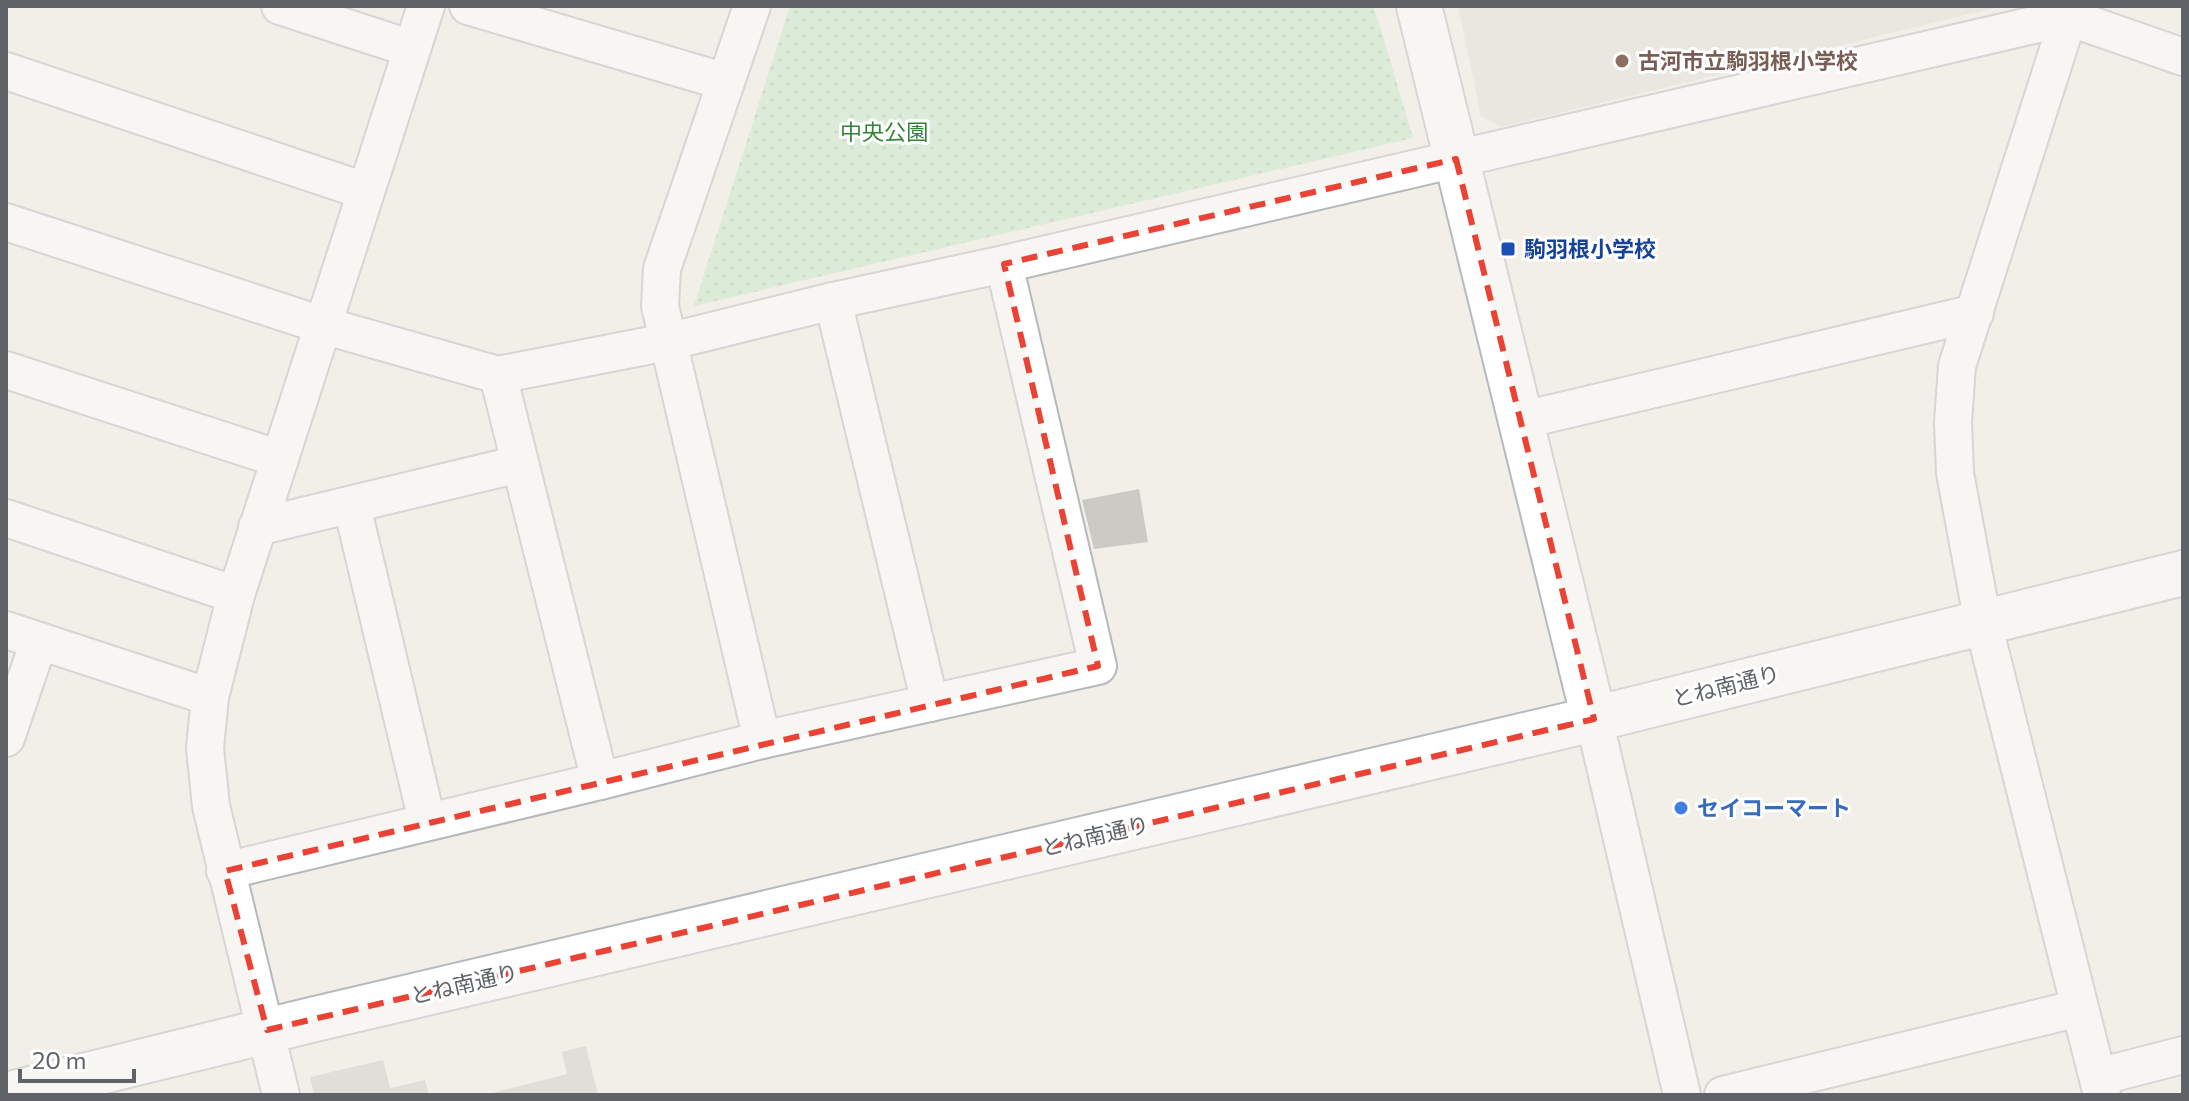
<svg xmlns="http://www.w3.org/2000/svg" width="2189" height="1101" viewBox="0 0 2189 1101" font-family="Commissioner,'Noto Sans JP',sans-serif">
<defs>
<pattern id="grass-dots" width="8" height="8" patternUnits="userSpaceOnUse" patternTransform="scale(2)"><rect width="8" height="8" fill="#c5e8c5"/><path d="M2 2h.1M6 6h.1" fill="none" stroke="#a3c0a4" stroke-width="1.8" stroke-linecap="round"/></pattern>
</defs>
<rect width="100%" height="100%" fill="#f1efe8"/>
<polygon fill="#e1ded6" points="1458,6 2003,6 1501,127 1481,116"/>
<polygon fill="url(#grass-dots)" points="790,6 1374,6 1413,138 694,306"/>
<g fill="#cccac5">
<polygon points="1139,489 1148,542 1094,549 1082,500"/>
<polygon points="586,1046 598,1095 484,1095 567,1074 562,1052"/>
<polygon points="383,1060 390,1088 425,1080 429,1095 314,1095 310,1077"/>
</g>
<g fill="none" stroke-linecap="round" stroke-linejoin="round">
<g stroke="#b5b8bc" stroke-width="40">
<g id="street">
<polyline points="280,6 412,49"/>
<polyline points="468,6 726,82"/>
<polyline points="752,6 662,269 660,306 762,740"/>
<polyline points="2072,6 1957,366 1953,422 1955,473 1983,623 2102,1095"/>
<polyline points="6,71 365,191"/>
<polyline points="6,222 322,325 498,375 667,342 833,301 1004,264 2068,17 2183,57"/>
<polyline points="833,301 930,703"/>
<polyline points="6,370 280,459"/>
<polyline points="1519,421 1975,313"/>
<polyline points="352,506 427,821"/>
<polyline points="6,518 236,595"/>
<polyline points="257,527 519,464"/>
<polyline points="6,630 210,697"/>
<polyline points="1594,719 1682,1095"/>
<polyline points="6,738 39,641"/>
<polyline points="600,781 762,740 1098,666 1004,264"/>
<polyline points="225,871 600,781 498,375"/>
<polyline points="2098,1077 2183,1055"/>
<polyline points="281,1095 211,806 205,748 210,697 236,595 426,6"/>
<polyline points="1723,1095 2079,1008"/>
</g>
</g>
<g stroke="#b6babf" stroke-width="48">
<g id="secondary">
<polyline points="1419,6 1594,719"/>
<polyline points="6,1095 311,1020 1594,719 2183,573"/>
</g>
</g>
<use href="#street" stroke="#fff" stroke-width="36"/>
<use href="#secondary" stroke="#fff" stroke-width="44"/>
</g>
<path d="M0 0H2189V1101H0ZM1456 159 1594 719 267 1030 225 871 1098 666 1004 264Z" fill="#f1efe8" fill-opacity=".55" fill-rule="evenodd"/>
<path fill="none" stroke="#ea4335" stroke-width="6" stroke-dasharray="16 10" stroke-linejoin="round" d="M1456 159 1594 719 267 1030 225 871 1098 666 1004 264Z"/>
<circle fill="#8d6e63" stroke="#fff" stroke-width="3" cx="1622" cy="61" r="8"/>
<rect fill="#1a4fb4" stroke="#fff" stroke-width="3" x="1500" y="241" width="16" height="16" rx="4"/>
<circle fill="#3f7fe0" stroke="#fff" stroke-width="3" cx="1681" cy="808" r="8"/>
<g text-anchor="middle" stroke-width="6" stroke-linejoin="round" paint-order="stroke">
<g font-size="22" font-weight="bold" fill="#785e54" stroke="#fff" text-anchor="start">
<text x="1638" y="69">古河市立駒羽根小学校</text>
</g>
<g font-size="22" fill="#348238" stroke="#fff">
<text x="884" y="140">中央公園</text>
</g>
<g font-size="22" font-weight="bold" fill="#164399" stroke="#fff" text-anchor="start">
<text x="1524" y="257">駒羽根小学校</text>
</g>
<g font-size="22" fill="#5f6368" stroke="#fff">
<text transform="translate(1726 686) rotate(-14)" y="8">とね南通り</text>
<text transform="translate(1095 836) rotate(-13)" y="8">とね南通り</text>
<text transform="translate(464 984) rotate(-13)" y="8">とね南通り</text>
</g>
<g font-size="22" font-weight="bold" fill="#366cbe" stroke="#fff" text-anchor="start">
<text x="1697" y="816">セイコーマート</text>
</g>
</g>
<rect width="2189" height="1101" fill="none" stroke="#5f6368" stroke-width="16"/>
<path d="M20 1069v12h114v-12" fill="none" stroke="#5f6368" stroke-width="4"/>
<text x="32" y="1069" font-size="24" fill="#5f6368" stroke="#ffffff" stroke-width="6" paint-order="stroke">20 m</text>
</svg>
